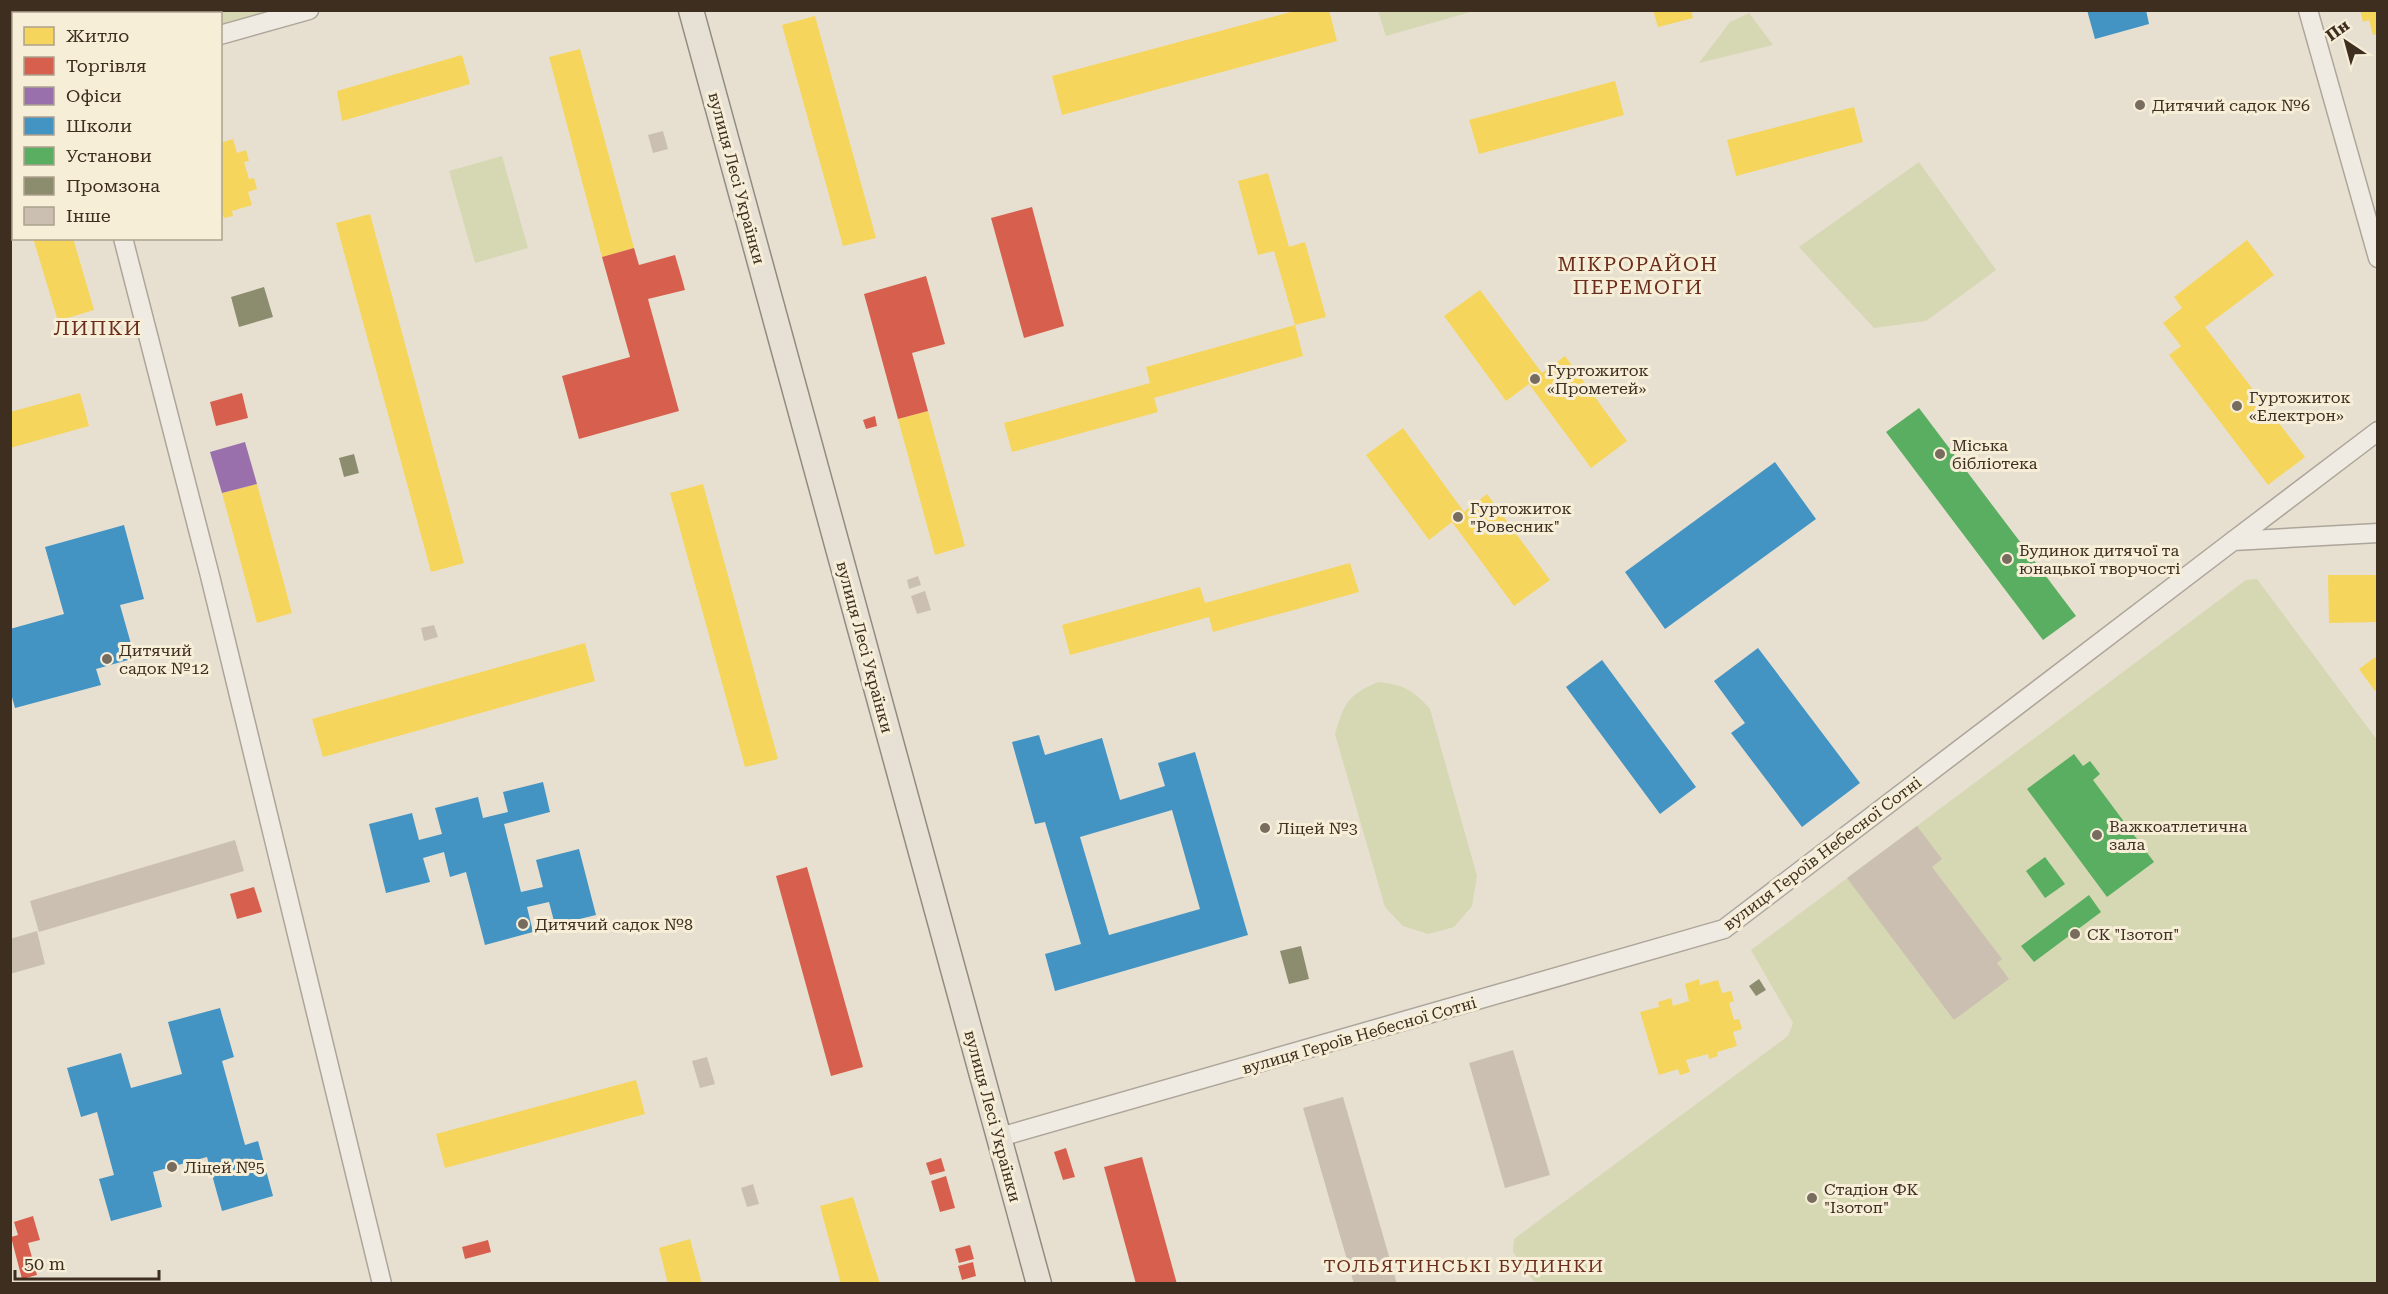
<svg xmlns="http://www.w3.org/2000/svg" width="2388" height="1294" viewBox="0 0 2388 1294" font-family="'Roboto Serif',serif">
<rect width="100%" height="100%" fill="#e7e0d1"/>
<g fill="#d6d7b3">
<polygon points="85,10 309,11 221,35 220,14 74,14"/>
<polygon points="1378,11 1378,10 1474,11 1386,36"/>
<polygon points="1749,13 1773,45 1699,63 1730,22"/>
<polygon points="502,156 528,248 475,263 449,171"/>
<polygon points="1919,162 1996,270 1926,321 1874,328 1799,247"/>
<polygon points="2257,579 2377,740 2377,1283 1536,1284 1513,1252 1514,1239 1788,1036 1793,1023 1751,950 2246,580"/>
<path d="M1378 682C1404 685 1413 690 1430 709L1477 876 1472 906 1454 927 1428 934 1403 926 1385 907 1335 734C1344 703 1348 695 1378 682Z"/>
</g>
<g fill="#f6d55c">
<polygon points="1298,10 1329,10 1337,41 1062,115 1052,76"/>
<polygon points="1653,10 1691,10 1693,18 1658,27"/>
<polygon points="2360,10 2378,10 2378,34 2373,35 2369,20 2363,22"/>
<polygon points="815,16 876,238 843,246 782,25"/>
<polygon points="580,49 634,248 602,257 549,57"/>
<polygon points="462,55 470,84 342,121 337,91"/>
<polygon points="1615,81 1624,115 1479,154 1469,120"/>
<polygon points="1854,107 1863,142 1736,176 1727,140"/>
<polygon points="233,139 237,153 246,150 249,161 244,162 249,179 254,178 257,189 248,192 252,205 232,211 233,216 224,218 222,213 220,214 220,143"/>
<polygon points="1268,173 1289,247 1305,242 1326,317 1295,325 1274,251 1258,255 1238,181"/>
<polygon points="370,214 464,563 431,572 336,223"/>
<polygon points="33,238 73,238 94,310 58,321"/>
<polygon points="2247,240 2274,275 2205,327 2305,457 2268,485 2169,355 2181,346 2163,323 2182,308 2174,297"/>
<polygon points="1480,290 1542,373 1565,356 1627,441 1591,468 1529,384 1506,401 1444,316"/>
<polygon points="1295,325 1303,356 1154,398 1158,412 1012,452 1004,423 1150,383 1146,367"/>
<polygon points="80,393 89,426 10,448 10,412"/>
<polygon points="928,411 965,546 935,555 898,419"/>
<polygon points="1403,428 1464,512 1487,494 1550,580 1514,606 1452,522 1429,540 1366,455"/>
<polygon points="257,484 292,613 257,623 222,493"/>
<polygon points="703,484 778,759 745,767 670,493"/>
<polygon points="1350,563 1359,592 1213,632 1209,617 1070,655 1062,625 1200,587 1205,603"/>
<polygon points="2328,575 2378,575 2378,622 2329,623"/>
<polygon points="585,643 595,681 323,757 312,719"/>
<polygon points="2378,655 2378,689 2375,691 2359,669"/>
<polygon points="1699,979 1700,985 1718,980 1722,993 1731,991 1734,1001 1729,1003 1734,1020 1739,1019 1742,1029 1733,1032 1737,1046 1717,1052 1718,1056 1709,1059 1708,1054 1686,1060 1690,1072 1680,1075 1678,1069 1659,1075 1640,1012 1659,1007 1658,1002 1671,998 1673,1006 1689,1001 1685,984"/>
<polygon points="636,1080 645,1114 445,1168 436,1134"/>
<polygon points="853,1197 880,1284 841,1284 820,1206"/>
<polygon points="690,1239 702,1284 668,1284 659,1248"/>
</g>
<g fill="#d6604d">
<polygon points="1032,207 1064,326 1024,338 991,218"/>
<polygon points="634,248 639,265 675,255 682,279 685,290 648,299 679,411 579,439 562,376 630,357 602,257"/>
<polygon points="926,276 945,344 912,353 928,411 898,419 864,294"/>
<polygon points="242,393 248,418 216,426 210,402"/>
<polygon points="875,416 877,426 866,429 863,420"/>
<polygon points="807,867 863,1067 831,1076 776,876"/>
<polygon points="254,887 262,912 237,919 230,894"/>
<polygon points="1066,1148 1075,1177 1063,1180 1054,1152"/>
<polygon points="1142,1157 1177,1284 1136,1284 1104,1167"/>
<polygon points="941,1158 945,1171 930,1175 926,1163"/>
<polygon points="946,1176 955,1208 940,1212 931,1181"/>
<polygon points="33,1216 40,1240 28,1243 37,1275 22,1279 11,1237 18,1235 14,1222"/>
<polygon points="488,1240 491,1252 465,1259 462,1247"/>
<polygon points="970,1245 974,1259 959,1263 955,1249"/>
<polygon points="973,1262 976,1276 962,1280 958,1266"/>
</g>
<polygon fill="#9970ab" points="245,442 257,484 222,493 210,452"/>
<g fill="#4393c3" fill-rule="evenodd">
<polygon points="2087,10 2146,10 2149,24 2095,39"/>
<polygon points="1775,462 1816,519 1665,629 1625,572"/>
<polygon points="124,525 144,599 120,605 135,658 96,669 101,685 15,708 10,690 10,629 64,614 45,547"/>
<polygon points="1758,648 1860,783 1802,827 1731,733 1745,723 1714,681"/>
<polygon points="1602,660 1696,787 1660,814 1566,687"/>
<path d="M1039 735 1045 755 1102 738 1120 800 1165 786 1158 763 1195 752 1248 935 1055 991 1045 954 1081 944 1045 822 1035 824 1012 742ZM1172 810 1200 909 1109 935 1080 837Z"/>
<polygon points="543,782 550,812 504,824 521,892 543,887 536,860 579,849 596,915 555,925 549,902 527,907 533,932 485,945 466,872 450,877 444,852 423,858 430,882 386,893 369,824 412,813 419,840 442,834 435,808 478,797 483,818 508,812 503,792"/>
<polygon points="220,1008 234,1057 222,1061 245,1145 258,1141 273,1196 222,1211 207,1157 153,1172 162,1207 111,1221 99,1179 114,1175 97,1112 81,1117 67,1068 121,1053 131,1088 182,1074 168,1022"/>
</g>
<g fill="#5aae61">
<polygon points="1919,408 2076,616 2043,640 1886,432"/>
<polygon points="2074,754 2083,766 2090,761 2100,774 2093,780 2154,862 2107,897 2027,789"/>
<polygon points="2045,857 2065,884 2045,898 2026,871"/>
<polygon points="2089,895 2101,912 2034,962 2021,946"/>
</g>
<g fill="#8c8c6e">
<polygon points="264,287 273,317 239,327 231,297"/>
<polygon points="354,454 359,473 344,477 339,458"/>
<polygon points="1301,946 1309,979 1289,984 1280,951"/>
<polygon points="1759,979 1766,990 1756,996 1749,986"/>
</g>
<g fill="#cbbfb2">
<polygon points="663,131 668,149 653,153 648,135"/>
<polygon points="918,576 921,585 909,589 907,580"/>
<polygon points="925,591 931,610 917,614 911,596"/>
<polygon points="434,625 438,637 424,641 421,628"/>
<polygon points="1917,826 1942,859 1932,867 2002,959 1997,963 2009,979 1954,1020 1847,878"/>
<polygon points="235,840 244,871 39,932 30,901"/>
<polygon points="37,931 45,964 10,974 10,939"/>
<polygon points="1513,1050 1550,1175 1505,1188 1469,1063"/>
<polygon points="707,1057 715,1084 700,1088 692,1061"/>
<polygon points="1343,1097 1397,1284 1354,1284 1303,1108"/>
<polygon points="753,1184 759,1204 747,1207 741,1188"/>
</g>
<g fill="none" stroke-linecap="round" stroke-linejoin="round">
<g stroke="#ada599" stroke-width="21">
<g id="minor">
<polyline points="2308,10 2378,258"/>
<polyline points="220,35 309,10"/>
<polyline points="10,94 14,93"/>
<polyline points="123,238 210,576 382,1284"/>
<polyline points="2233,541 2378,431"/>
<polyline points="1000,1137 1724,929 2233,541 2378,533"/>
</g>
</g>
<g stroke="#928b80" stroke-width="27">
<polyline id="major" points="691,10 1039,1284"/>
</g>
<use href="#minor" stroke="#efebe3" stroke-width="18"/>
<use href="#major" stroke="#e6e1d4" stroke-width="24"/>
</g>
<g fill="#786c5e" stroke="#f7eed8" stroke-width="2">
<circle cx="2140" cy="105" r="6"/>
<circle cx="1535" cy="379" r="6"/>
<circle cx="2237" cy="406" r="6"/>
<circle cx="1940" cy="454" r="6"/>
<circle cx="1458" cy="517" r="6"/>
<circle cx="2007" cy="559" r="6"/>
<circle cx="107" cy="659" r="6"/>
<circle cx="1265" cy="828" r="6"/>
<circle cx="2097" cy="835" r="6"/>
<circle cx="523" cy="924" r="6"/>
<circle cx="2075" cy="934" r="6"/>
<circle cx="172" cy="1167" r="6"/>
<circle cx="1812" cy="1198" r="6"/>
</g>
<g text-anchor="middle" stroke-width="6" stroke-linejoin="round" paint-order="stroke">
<g font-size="16" fill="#3d2e20" stroke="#f7eed8" text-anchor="start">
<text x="2152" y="111">Дитячий садок №6</text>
<text x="1547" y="376">Гуртожиток<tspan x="1547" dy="18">«Прометей»</tspan></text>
<text x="2249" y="403">Гуртожиток<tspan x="2249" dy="18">«Електрон»</tspan></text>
<text x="1952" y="451">Міська<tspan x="1952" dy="18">бібліотека</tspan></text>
<text x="1470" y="514">Гуртожиток<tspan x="1470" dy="18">"Ровесник"</tspan></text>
<text x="2019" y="556">Будинок дитячої та<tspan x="2019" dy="18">юнацької творчості</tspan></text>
<text x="119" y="656">Дитячий<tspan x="119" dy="18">садок №12</tspan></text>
<text x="2109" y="832">Важкоатлетична<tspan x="2109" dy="18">зала</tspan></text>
<text x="1277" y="834">Ліцей №3</text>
<text x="535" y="930">Дитячий садок №8</text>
<text x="2087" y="940">СК "Ізотоп"</text>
<text x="184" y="1173">Ліцей №5</text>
<text x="1824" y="1195">Стадіон ФК<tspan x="1824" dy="18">"Ізотоп"</tspan></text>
</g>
<g font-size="16" fill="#3d2e20" stroke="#f7eed8">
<text transform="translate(737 178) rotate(75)" y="6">вулиця Лесі Українки</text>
<text transform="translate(865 647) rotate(75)" y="6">вулиця Лесі Українки</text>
<text transform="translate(1822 853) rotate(-37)" y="6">вулиця Героїв Небесної Сотні</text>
<text transform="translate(1359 1035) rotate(-16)" y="6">вулиця Героїв Небесної Сотні</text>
<text transform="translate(993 1116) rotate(75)" y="6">вулиця Лесі Українки</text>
</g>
<g font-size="18" letter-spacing="1.5" fill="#6b2e1e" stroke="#f7eed8">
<text x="1464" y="1272">ТОЛЬЯТИНСЬКІ БУДИНКИ</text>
</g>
<g font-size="20" letter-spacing="1.5" fill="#6b2e1e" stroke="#f7eed8">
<text x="1638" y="271">МІКРОРАЙОН<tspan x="1638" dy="23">ПЕРЕМОГИ</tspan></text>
<text x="98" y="335">ЛИПКИ</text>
</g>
</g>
<rect width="2388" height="1294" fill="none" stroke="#3d2e20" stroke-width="24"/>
<rect x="12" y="12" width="210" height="228" fill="#f7eed8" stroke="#ada18e" stroke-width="1.5"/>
<rect x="24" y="27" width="30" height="18" fill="#f6d55c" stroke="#ada18e" stroke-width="1.5"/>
<text x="66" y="42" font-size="18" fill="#3d2e20">Житло</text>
<rect x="24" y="57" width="30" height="18" fill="#d6604d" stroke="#ada18e" stroke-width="1.5"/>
<text x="66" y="72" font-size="18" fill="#3d2e20">Торгівля</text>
<rect x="24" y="87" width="30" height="18" fill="#9970ab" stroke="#ada18e" stroke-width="1.5"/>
<text x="66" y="102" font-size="18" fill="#3d2e20">Офіси</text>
<rect x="24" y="117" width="30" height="18" fill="#4393c3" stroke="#ada18e" stroke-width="1.5"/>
<text x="66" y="132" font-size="18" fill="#3d2e20">Школи</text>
<rect x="24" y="147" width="30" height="18" fill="#5aae61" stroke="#ada18e" stroke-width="1.5"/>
<text x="66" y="162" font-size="18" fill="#3d2e20">Установи</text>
<rect x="24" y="177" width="30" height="18" fill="#8c8c6e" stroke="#ada18e" stroke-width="1.5"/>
<text x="66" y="192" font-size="18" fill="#3d2e20">Промзона</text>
<rect x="24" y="207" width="30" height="18" fill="#cbbfb2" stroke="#ada18e" stroke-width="1.5"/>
<text x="66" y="222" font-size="18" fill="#3d2e20">Інше</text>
<g transform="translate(2346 42) rotate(324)" stroke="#f7eed8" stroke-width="4.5" paint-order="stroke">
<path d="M0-4.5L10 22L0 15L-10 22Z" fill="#3d2e20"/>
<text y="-9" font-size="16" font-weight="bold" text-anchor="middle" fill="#3d2e20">Пн</text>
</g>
<path d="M15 1270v9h144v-9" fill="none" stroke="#3d2e20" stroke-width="3"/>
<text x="24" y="1270" font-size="18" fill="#3d2e20" stroke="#f7eed8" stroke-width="4.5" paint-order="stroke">50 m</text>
</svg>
